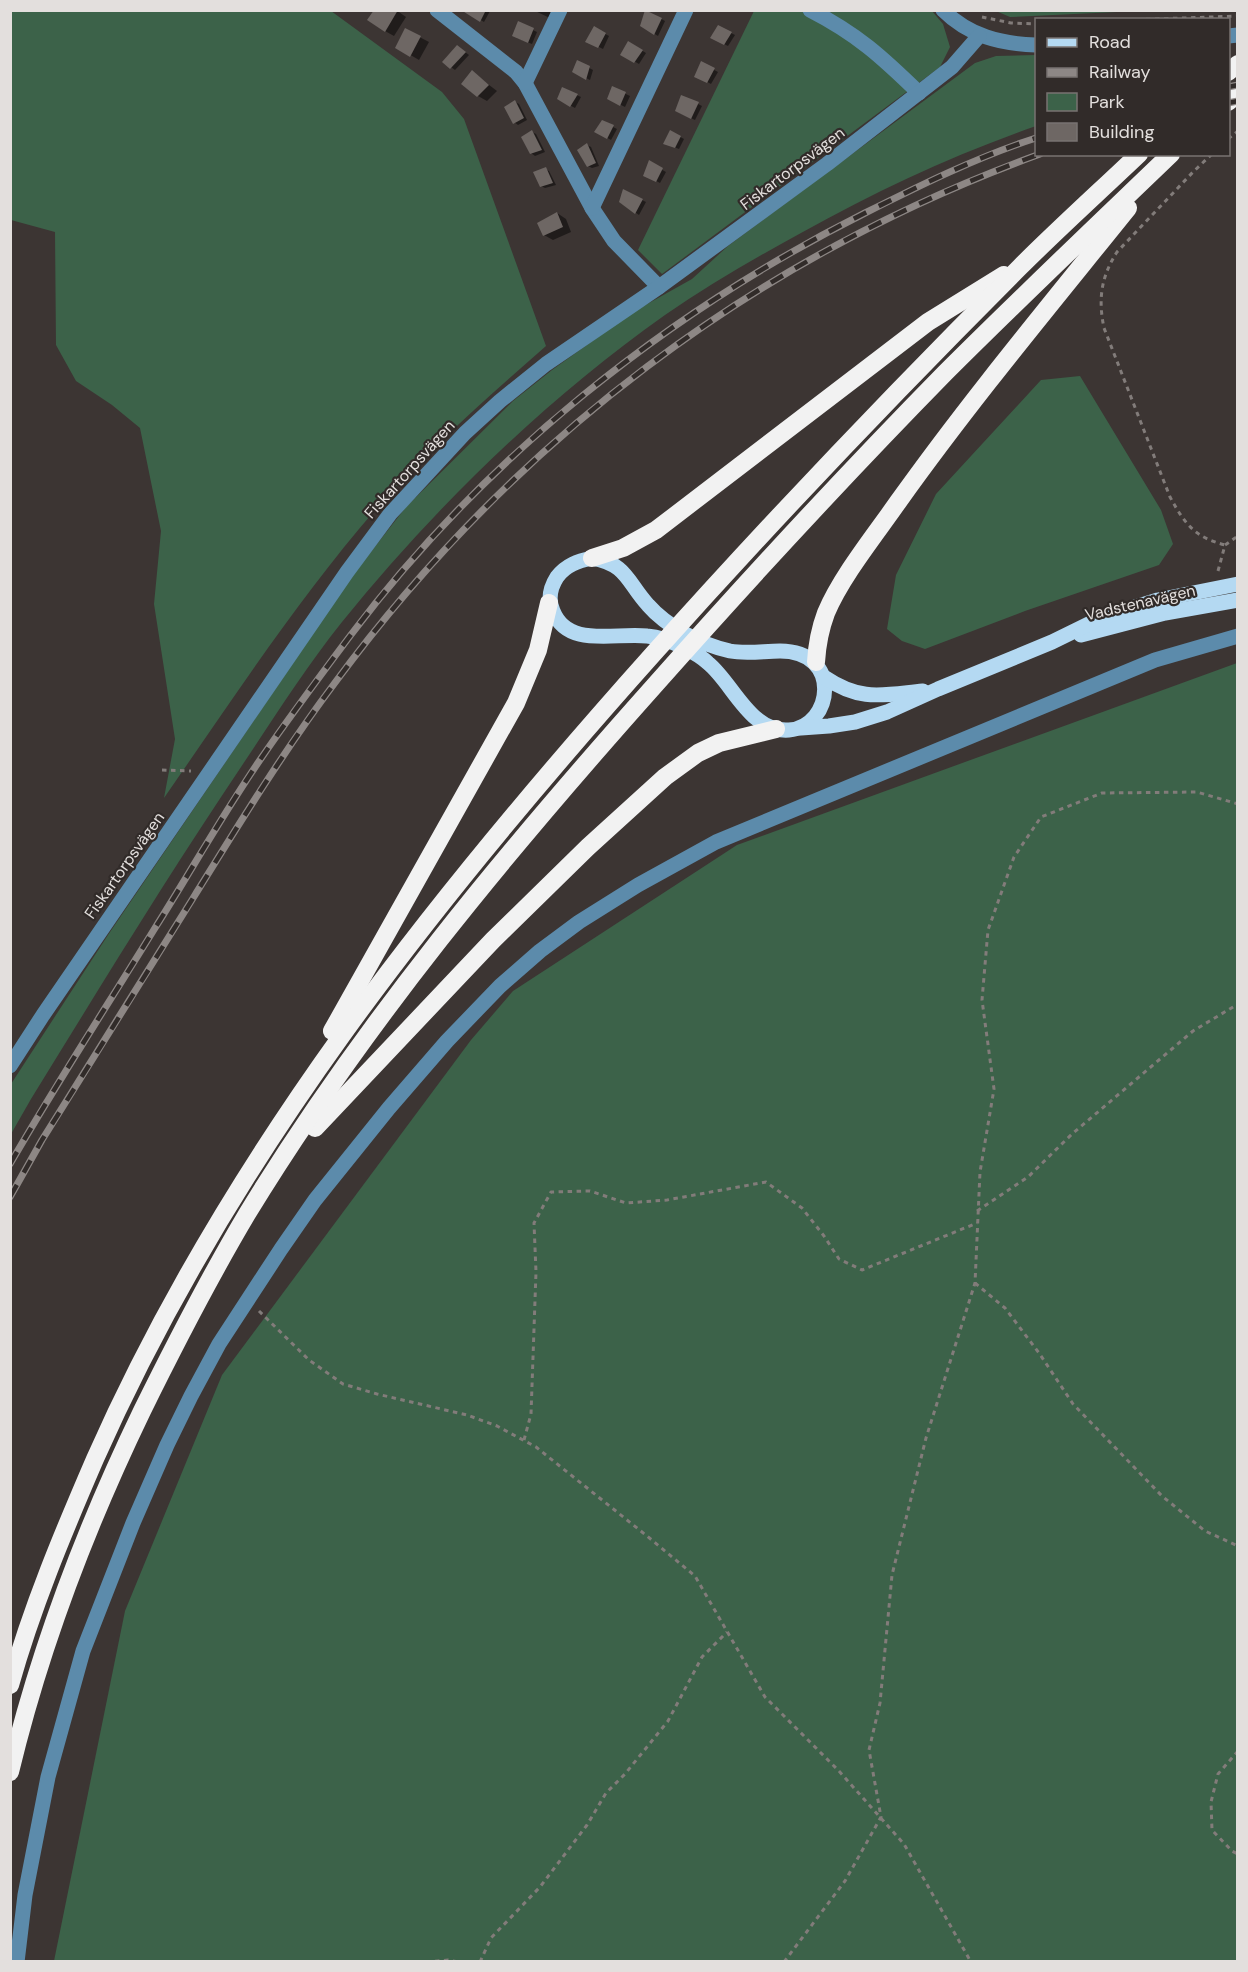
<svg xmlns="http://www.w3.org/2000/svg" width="1248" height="1972" viewBox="0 0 1248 1972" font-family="'DM Sans',sans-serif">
<rect width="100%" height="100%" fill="#3c3533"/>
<g fill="#3c6249">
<path d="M10 11H331L442 92 464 119 546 346C487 398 428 449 376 509 298 599 232 700 164 798L175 739 154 604 161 531 140 428 112 405 76 381 56 345 55 232 11 220Z"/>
<polygon points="754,11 932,11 943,24 950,47 940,67 662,274 638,250"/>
<polygon points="996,11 1138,11 1010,17"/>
<path d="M1036 55V126C953 155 878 190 801 233 755 258 708 285 665 315 544 401 435 507 342 622 306 667 275 716 243 764 169 874 100 987 31 1099L11 1134V1084L108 935 352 576 406 507 513 401 552 370 633 312 692 279 728 246 975 63 996 56Z"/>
<polygon points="1080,376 1161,510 1173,544 1159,565 1025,611 925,649 902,641 887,629 896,575 936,494 1041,380"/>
<polygon points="1237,663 1237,1961 54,1961 125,1611 222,1375 471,1040 513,991 737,845"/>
</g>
<g fill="#0007">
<polygon points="396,10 406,17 394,36 385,31"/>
<polygon points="464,10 490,10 490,11 484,22"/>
<polygon points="533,10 557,10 552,19"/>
<polygon points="647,11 665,21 658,36 642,26"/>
<polygon points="518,23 537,32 532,44 517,38"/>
<polygon points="719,27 735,35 728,46 712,38"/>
<polygon points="594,28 609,36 603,49 587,41"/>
<polygon points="406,30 429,42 419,60 397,47"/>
<polygon points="629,43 646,53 639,64 622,54"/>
<polygon points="461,49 469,55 455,70 444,62"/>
<polygon points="578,62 593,70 590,80 574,72"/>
<polygon points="701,63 718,72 711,84 696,76"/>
<polygon points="472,72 497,91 487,101 478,96"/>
<polygon points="613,88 630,96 625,107 609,99"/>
<polygon points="563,89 581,97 575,108 558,99"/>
<polygon points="515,102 519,104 527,120 518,125 514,122"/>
<polygon points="698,104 702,106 695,120 680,113"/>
<polygon points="603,122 617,129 611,140 597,132"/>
<polygon points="532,132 536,134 545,152 535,156 531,153"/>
<polygon points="671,132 684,139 679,149 669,145"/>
<polygon points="587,145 591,147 599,166 592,168 588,166"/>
<polygon points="650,163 666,172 660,183 645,175"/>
<polygon points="545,169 549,171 556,185 545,188 541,186"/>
<polygon points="624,191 646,202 639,215 620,202"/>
<polygon points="557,213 566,219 571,232 553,240 544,235"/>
</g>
<g fill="#6e6764">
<polygon points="374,10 398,10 385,32 367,20"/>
<polygon points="461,10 486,10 480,22"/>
<polygon points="645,10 662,18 654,35 640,26"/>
<polygon points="518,21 534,28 528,43 512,36"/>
<polygon points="718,25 732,32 724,45 710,38"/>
<polygon points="594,26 606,33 598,48 585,42"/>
<polygon points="405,28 421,36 410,57 395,48"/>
<polygon points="628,41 643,50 634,63 620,55"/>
<polygon points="457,45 466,52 450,69 442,62"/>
<polygon points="577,60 590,66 586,80 572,72"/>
<polygon points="701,61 715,68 707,83 694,77"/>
<polygon points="472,70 489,85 477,97 461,84"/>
<polygon points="612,86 626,92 620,106 607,99"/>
<polygon points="562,87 578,94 570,107 557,99"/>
<polygon points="681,95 699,102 691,119 675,111"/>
<polygon points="515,100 524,118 513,124 504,107"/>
<polygon points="602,120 614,125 607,139 594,132"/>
<polygon points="532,130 542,150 530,154 521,137"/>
<polygon points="670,130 681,136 675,148 663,144"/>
<polygon points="587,143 596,163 587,167 577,150"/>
<polygon points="649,160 663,168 656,182 643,176"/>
<polygon points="546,167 553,183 540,187 533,172"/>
<polygon points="623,189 643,199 635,214 619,202"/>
<polygon points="557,212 563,227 543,236 537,223"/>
</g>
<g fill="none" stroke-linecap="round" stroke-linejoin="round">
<g stroke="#827c7a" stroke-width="3" stroke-dasharray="4.5 4.5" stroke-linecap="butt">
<polyline points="982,17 1011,23 1036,24"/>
<polyline points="1128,20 1238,16"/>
<polyline points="1228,139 1238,131"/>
<path d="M1212 154 1193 172 1117 252C1101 277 1098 299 1104 328L1170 497C1185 524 1194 537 1225 545"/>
<polyline points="1218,571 1225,545 1238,536"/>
<polyline points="162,770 191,771"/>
<polyline points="977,1211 1028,1177 1072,1134 1193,1031 1238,1004"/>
<polyline points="975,1283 1005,1308 1039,1353 1073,1404 1162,1496 1205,1531 1238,1546"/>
<polyline points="259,1311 309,1360 343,1384 377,1394 467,1415 497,1426 536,1447 647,1536 695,1576 765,1697 838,1770 904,1844 971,1962"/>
<polyline points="524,1440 531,1414 536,1272 534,1223 551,1192 590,1191 626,1203 667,1200 766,1182 802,1208 824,1236 839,1259 862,1270 977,1223"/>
<polyline points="1238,1751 1218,1774 1211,1802 1212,1830 1232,1851 1238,1854"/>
<polyline points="426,1962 448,1960 459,1962"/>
<polyline points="480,1962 491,1938 540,1887 587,1825 606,1793 625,1774 668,1721 702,1657 727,1632"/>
<polyline points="784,1962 845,1881 881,1817 869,1750 880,1703 892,1575 926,1438 975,1283 980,1172 994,1089 982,1000 988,930 1014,857 1041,817 1102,793 1197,792 1238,804"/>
</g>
<g stroke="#5c8bab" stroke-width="15">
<polyline points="437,10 516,72 525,83 592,208 614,241 659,287"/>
<path d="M810 10C857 34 882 57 919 93"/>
<path d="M943 10C969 36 1001 44 1036 45"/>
<polyline points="1228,36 1238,35"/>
<polyline points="525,83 560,10"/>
<polyline points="592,208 686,10"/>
<polyline points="10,1066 43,1015 347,572 390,514 465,433 500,401 546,364 659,287 827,164 952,67 979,36"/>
<polyline points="17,1962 25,1895 48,1777 83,1651 133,1523 167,1445 191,1396 219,1344 281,1249 315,1200 389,1108 447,1041 500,986 540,951 579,922 638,885 716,842 1155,660 1238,636"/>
</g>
<g stroke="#b4d9f2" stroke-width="15">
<path d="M592 558C627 564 627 582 648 605 667 627 702 645 730 651 746 654 764 651 780 651 843 651 833 727 789 730 750 733 733 683 708 663 702 657 693 652 685 648 673 642 660 637 647 636 616 632 568 649 553 611 548 600 550 588 557 577 566 565 578 561 592 558Z"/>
<polyline points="1081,635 1165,613 1238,600"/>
<path d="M824 677C861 702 882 695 923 691"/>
<polyline points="801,728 829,726 855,722 887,712 938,689 1052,642 1103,617 1158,600 1238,584"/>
</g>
<g stroke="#f2f2f2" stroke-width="18">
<polyline points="1228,72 1238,64"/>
<polyline points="1228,102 1238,94"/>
<polyline points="592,558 623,548 656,530 928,322 1004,275"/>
<path d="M816 662C817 645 820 629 826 613 841 577 875 535 898 502 970 401 1050 305 1128 208"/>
<polyline points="332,1031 516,703 538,650 549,603"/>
<polyline points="315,1128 493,940 588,847 665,777 698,753 719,743 776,729"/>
<path d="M10 1685C32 1607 63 1533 95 1459 229 1156 435 898 654 653 772 521 895 392 1020 267 1058 229 1099 192 1139 154"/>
<path d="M10 1772C40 1647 86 1527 142 1411 175 1344 209 1278 247 1214 363 1024 507 851 655 685 749 579 846 474 945 373 1019 299 1095 227 1171 154"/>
</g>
<g stroke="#8d8785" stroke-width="7">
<g id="rail">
<polyline points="1228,87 1238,85"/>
<polyline points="1228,103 1238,101"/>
<path d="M10 1164C56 1084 107 1006 155 928 191 871 224 812 262 757 290 716 320 676 350 636 484 458 667 312 865 213 921 185 977 157 1036 138"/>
<path d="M10 1197 42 1140C93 1059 144 977 195 895 239 824 283 752 334 684 513 441 755 257 1040 154"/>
</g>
</g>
<use href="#rail" stroke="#312b29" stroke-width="4.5" stroke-dasharray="14" stroke-linecap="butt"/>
</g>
<g text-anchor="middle" stroke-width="4.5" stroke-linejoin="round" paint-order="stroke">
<g font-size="16" fill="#e3dfdd" stroke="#312b29">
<text transform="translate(792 168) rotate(-37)" y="6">Fiskartorpsvägen</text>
<text transform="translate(409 469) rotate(-48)" y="6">Fiskartorpsvägen</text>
<text transform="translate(1140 602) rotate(-13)" y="6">Vadstenavägen</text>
<text transform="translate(124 865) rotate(-55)" y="6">Fiskartorpsvägen</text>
</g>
</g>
<rect width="1248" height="1972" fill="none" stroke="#e3dfdd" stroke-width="24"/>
<rect x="1035" y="18" width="195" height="138" fill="#312b29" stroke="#787371" stroke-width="1.5"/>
<rect x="1047" y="38" width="30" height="9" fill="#b4d9f2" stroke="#787371" stroke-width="1.5"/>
<text x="1089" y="48" font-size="18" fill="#e3dfdd">Road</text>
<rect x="1047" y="68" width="30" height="9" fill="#8d8785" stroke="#787371" stroke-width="1.5"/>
<text x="1089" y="78" font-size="18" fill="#e3dfdd">Railway</text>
<rect x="1047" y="93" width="30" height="18" fill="#3c6249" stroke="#787371" stroke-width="1.5"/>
<text x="1089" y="108" font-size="18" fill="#e3dfdd">Park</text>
<rect x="1047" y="123" width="30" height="18" fill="#6e6764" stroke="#787371" stroke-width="1.5"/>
<text x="1089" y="138" font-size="18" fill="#e3dfdd">Building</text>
</svg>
